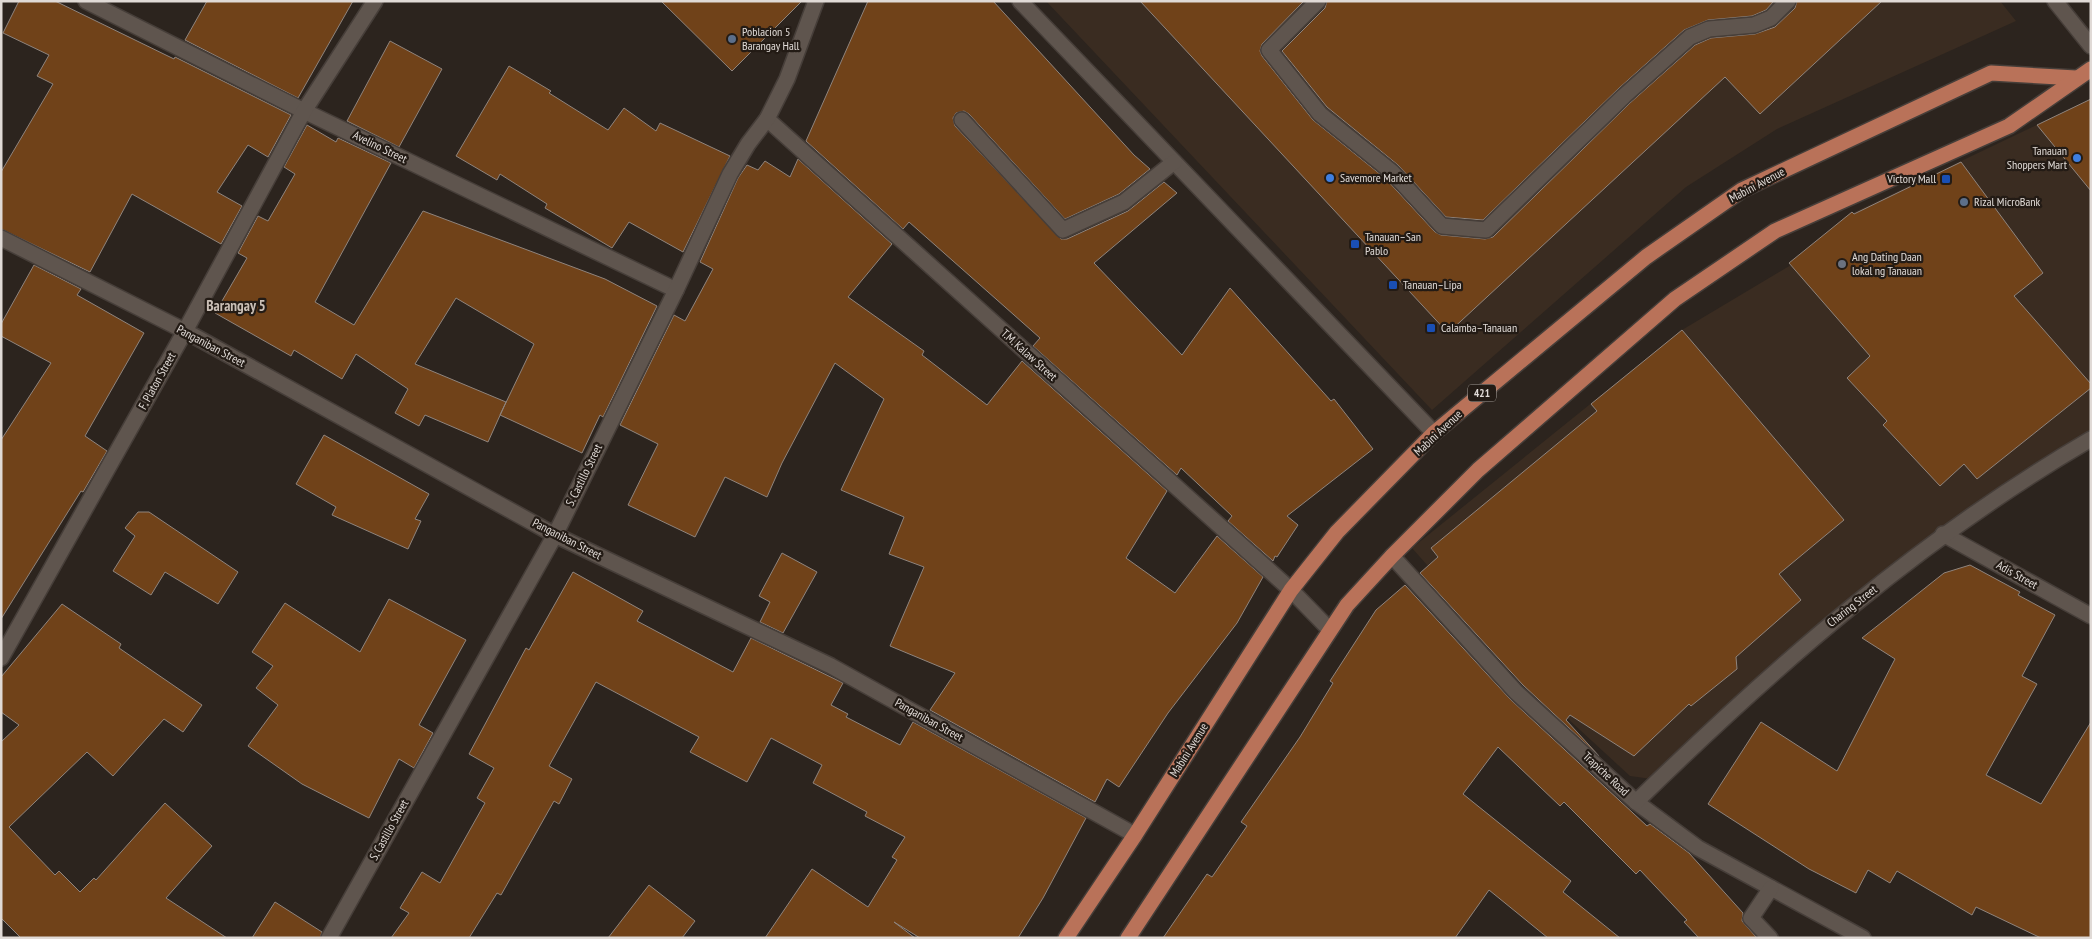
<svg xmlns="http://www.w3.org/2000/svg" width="2092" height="939" viewBox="0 0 2092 939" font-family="'PT Sans Narrow',sans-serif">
<rect width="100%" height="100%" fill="#2c241e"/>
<g fill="#3a2c21">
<polygon points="1046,1 2000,1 2016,21 1777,129 1686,187 1432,410"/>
<polygon points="2091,99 2091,441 1909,561 1659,780 1630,776 1542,695 1412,548 1682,330 1791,265 1846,216"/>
</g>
<g fill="#704219" stroke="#8f847d">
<polygon points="19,1 55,1 174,59 175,57 291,115 268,157 248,145 217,192 242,206 221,244 132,194 90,272 1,229 1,172 53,84 37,76 49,55 3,33"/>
<polygon points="207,1 353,1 298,98 185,40"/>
<polygon points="661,1 802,1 732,71"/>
<polygon points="868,1 993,1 1134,155 1150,169 1119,194 1065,219 969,114 964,111 956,113 953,118 955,126 1061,239 1067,239 1128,211 1164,182 1177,193 1094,263 1182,355 1230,288 1331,401 1334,399 1373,449 1287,516 1298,525 1277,557 1275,556 1273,561 1228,521 1232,516 1181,468 1177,475 1033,346 1040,338 909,222 903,229 806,141"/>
<polygon points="1140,1 1304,1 1262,44 1260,51 1262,56 1313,120 1386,179 1435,232 1441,235 1485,239 1493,237 1630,103 1695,45 1711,38 1755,34 1775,27 1795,8 1797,1 1882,1 1760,114 1725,77 1448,333"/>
<polygon points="1327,1 1774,1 1766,10 1752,16 1708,20 1684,30 1618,89 1483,220 1446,217 1398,165 1327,107 1282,51 1325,8"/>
<polygon points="390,41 442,69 399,147 347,121"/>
<polygon points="509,66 551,91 549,93 608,130 624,108 656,131 660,123 730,156 683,252 629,222 612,248 545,208 547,204 500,174 497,180 456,156"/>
<polygon points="2091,99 2091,191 2037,125"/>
<polygon points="307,125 336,142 338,138 391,163 315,302 354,325 423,211 605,279 657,306 603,417 600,415 582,453 500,415 534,344 456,298 415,364 506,402 488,442 425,415 419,426 395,413 408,389 356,354 342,379 294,350 291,356 215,313 247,258 238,253 258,216 268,221 295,174 284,167"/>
<polygon points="798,159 892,244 848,297 924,351 922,355 987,405 1022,361 1167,491 1126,558 1175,593 1217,536 1263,577 1237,623 1168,713 1119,787 1107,779 1095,802 930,710 955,673 890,646 924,567 889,554 904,517 841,490 884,399 835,363 782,463 767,497 725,477 695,537 628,505 658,444 620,425 674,315 685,321 713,269 700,262 738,178 747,165 758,170 765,161 790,177"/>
<polygon points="1961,162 2043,273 2014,296 2091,384 2091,388 1977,479 1964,464 1940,486 1883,425 1887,421 1847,378 1870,356 1789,263 1852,212 1854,214"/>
<polygon points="34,265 81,289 77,295 144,333 85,436 107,451 83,492 81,491 1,619 1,440 51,363 1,336 1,324"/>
<polygon points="1682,330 1844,520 1779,574 1801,600 1736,657 1737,669 1691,706 1689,704 1634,756 1570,715 1566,720 1599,756 1523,685 1420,573 1438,557 1431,548 1597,411 1591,404"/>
<polygon points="324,435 429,494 415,519 421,521 408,549 332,515 336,507 296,484"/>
<polygon points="138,512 149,512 238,572 218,604 165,572 151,595 113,571 135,536 125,528"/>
<polygon points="782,553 817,572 783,633 760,622 770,602 759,596"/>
<polygon points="1970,565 2020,592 2018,595 2055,615 2022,676 2037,684 1986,775 2041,804 2091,722 2091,938 2041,938 1976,907 1972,915 1897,871 1890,883 1868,870 1856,893 1809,869 1708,804 1761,722 1837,771 1895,659 1862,638 1944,573"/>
<polygon points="573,572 643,611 637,621 733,672 751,638 843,683 831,705 848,714 846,717 900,745 913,722 1086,818 1043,898 1018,938 920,938 894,922 915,938 765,938 812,869 868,907 897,860 892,857 905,837 865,816 867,812 813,783 822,765 771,738 747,782 690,752 699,737 596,682 549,766 572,779 559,804 554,801 501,895 497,893 469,938 391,938 409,913 400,908 422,872 440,883 485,803 477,798 494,768 469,754 526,648 529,650"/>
<polygon points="1405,585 1510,699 1647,826 1650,824 1689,853 1743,913 1742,921 1757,938 1699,938 1684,922 1687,920 1640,870 1636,874 1564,802 1560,806 1498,747 1463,794 1571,881 1563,892 1620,938 1548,938 1489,890 1455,938 1163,938 1207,874 1212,877 1247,826 1241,822 1300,737 1333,683 1330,681 1376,610"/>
<polygon points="389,599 466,640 419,725 433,733 414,768 399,759 369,818 302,784 248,746 278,705 256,688 273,666 252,652 285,603 360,652"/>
<polygon points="62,604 121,644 119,648 202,705 183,732 164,719 113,776 87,752 9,827 55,875 59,871 80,892 94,878 96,880 165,803 212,846 166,898 227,938 21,938 1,918 1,742 19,725 1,712 1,677"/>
<polygon points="649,885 695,921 682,938 608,938"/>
<polygon points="275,902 322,932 320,938 252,938"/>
</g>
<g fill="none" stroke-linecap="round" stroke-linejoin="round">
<g stroke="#463e39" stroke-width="18">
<g id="minor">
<polyline points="86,1 304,111 676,290"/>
<polyline points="1020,1 1434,433"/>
<polyline points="1318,1 1269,50 1320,114 1392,172 1442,226 1486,230 1624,96 1690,37 1709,29 1754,25 1771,18 1788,1"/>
<polyline points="2055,1 2091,46"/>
<polyline points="767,119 1291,590 1330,630"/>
<polyline points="962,120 1063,230 1124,202 1174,162"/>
<polyline points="1,238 185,331 555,535 831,666 1135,835"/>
<polyline points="1943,534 2091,616"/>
<polyline points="1392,556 1516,692 1636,802 1698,848 1863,938"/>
<polyline points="1,658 185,331 304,111 375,1"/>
<path d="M1636 802C1776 665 1921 538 2091 439"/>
<polyline points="329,938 555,535 676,290 730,174 748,144 767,119 787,79 816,1"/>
<polyline points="1770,938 1751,918 1771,888"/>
</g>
</g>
<g stroke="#463e39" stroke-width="18">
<g id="major">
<polyline points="1066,938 1135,835 1291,590 1337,532 1434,433 1646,257 1742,190 1991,73 2076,78"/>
<polyline points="1128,938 1347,605 1392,556 1478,470 1675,299 1775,231 2009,126 2091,69"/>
</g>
</g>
<use href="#minor" stroke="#5f554e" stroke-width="15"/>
<use href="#major" stroke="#b97259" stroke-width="15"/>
</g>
<g fill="#5c6f8a" stroke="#231b15" stroke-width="2">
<circle cx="732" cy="39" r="5"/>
<circle cx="1964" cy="202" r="5"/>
</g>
<g fill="#3f7fe0" stroke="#231b15" stroke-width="2">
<circle cx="2077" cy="158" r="5"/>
<circle cx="1330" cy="178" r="5"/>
</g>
<g fill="#1a4fb4" stroke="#231b15" stroke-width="2">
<rect x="1941" y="174" width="10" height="10" rx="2.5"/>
<rect x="1350" y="239" width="10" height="10" rx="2.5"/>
<rect x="1388" y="280" width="10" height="10" rx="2.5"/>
<rect x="1426" y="323" width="10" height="10" rx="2.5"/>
</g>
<circle fill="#6b7280" stroke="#231b15" stroke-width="2" cx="1842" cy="264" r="5"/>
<g text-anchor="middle" stroke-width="4.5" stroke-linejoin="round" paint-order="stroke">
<rect fill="#231b15" stroke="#a7a19c" stroke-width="1" x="1468" y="384.5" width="28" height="17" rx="4"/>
<g font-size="11" font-weight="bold" fill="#e0dad6">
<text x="1482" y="397">421</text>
</g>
<g font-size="12" fill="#e0dad6" stroke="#231b15" text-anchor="start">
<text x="742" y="36">Poblacion 5<tspan x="742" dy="14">Barangay Hall</tspan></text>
<text x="2067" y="155" text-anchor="end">Tanauan<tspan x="2067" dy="14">Shoppers Mart</tspan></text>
<text x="1340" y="182">Savemore Market</text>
<text x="1936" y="183" text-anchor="end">Victory Mall</text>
<text x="1974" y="206">Rizal MicroBank</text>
<text x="1365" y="241">Tanauan–San<tspan x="1365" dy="14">Pablo</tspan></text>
<text x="1852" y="261">Ang Dating Daan<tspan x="1852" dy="14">lokal ng Tanauan</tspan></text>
<text x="1403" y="289">Tanauan–Lipa</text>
<text x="1441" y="332">Calamba–Tanauan</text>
</g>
<g font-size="12" fill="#e0dad6" stroke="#231b15">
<text transform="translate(380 147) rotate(26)" y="4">Avelino Street</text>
<text transform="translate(1757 185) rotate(-28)" y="4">Mabini Avenue</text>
<text transform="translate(211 346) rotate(28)" y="4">Panganiban Street</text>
<text transform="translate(1029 355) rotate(42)" y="4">T.M. Kalaw Street</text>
<text transform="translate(157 381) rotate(-61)" y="4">F. Platon Street</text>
<text transform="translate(1438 433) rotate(-43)" y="4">Mabini Avenue</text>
<text transform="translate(584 475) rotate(-64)" y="4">S. Castillo Street</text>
<text transform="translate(567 539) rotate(27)" y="4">Panganiban Street</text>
<text transform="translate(2017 575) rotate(29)" y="4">Adis Street</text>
<text transform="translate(1852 606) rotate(-38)" y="4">Charing Street</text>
<text transform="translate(929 720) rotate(29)" y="4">Panganiban Street</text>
<text transform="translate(1189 750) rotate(-58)" y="4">Mabini Avenue</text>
<text transform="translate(1606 774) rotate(43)" y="4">Trapiche Road</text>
<text transform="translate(389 830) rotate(-61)" y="4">S. Castillo Street</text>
</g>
<g font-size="15" font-weight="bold" fill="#cabfb6" stroke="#231b15">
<text x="236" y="311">Barangay 5</text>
</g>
</g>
<rect width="2092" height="939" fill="none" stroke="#e0dad6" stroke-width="5"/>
</svg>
